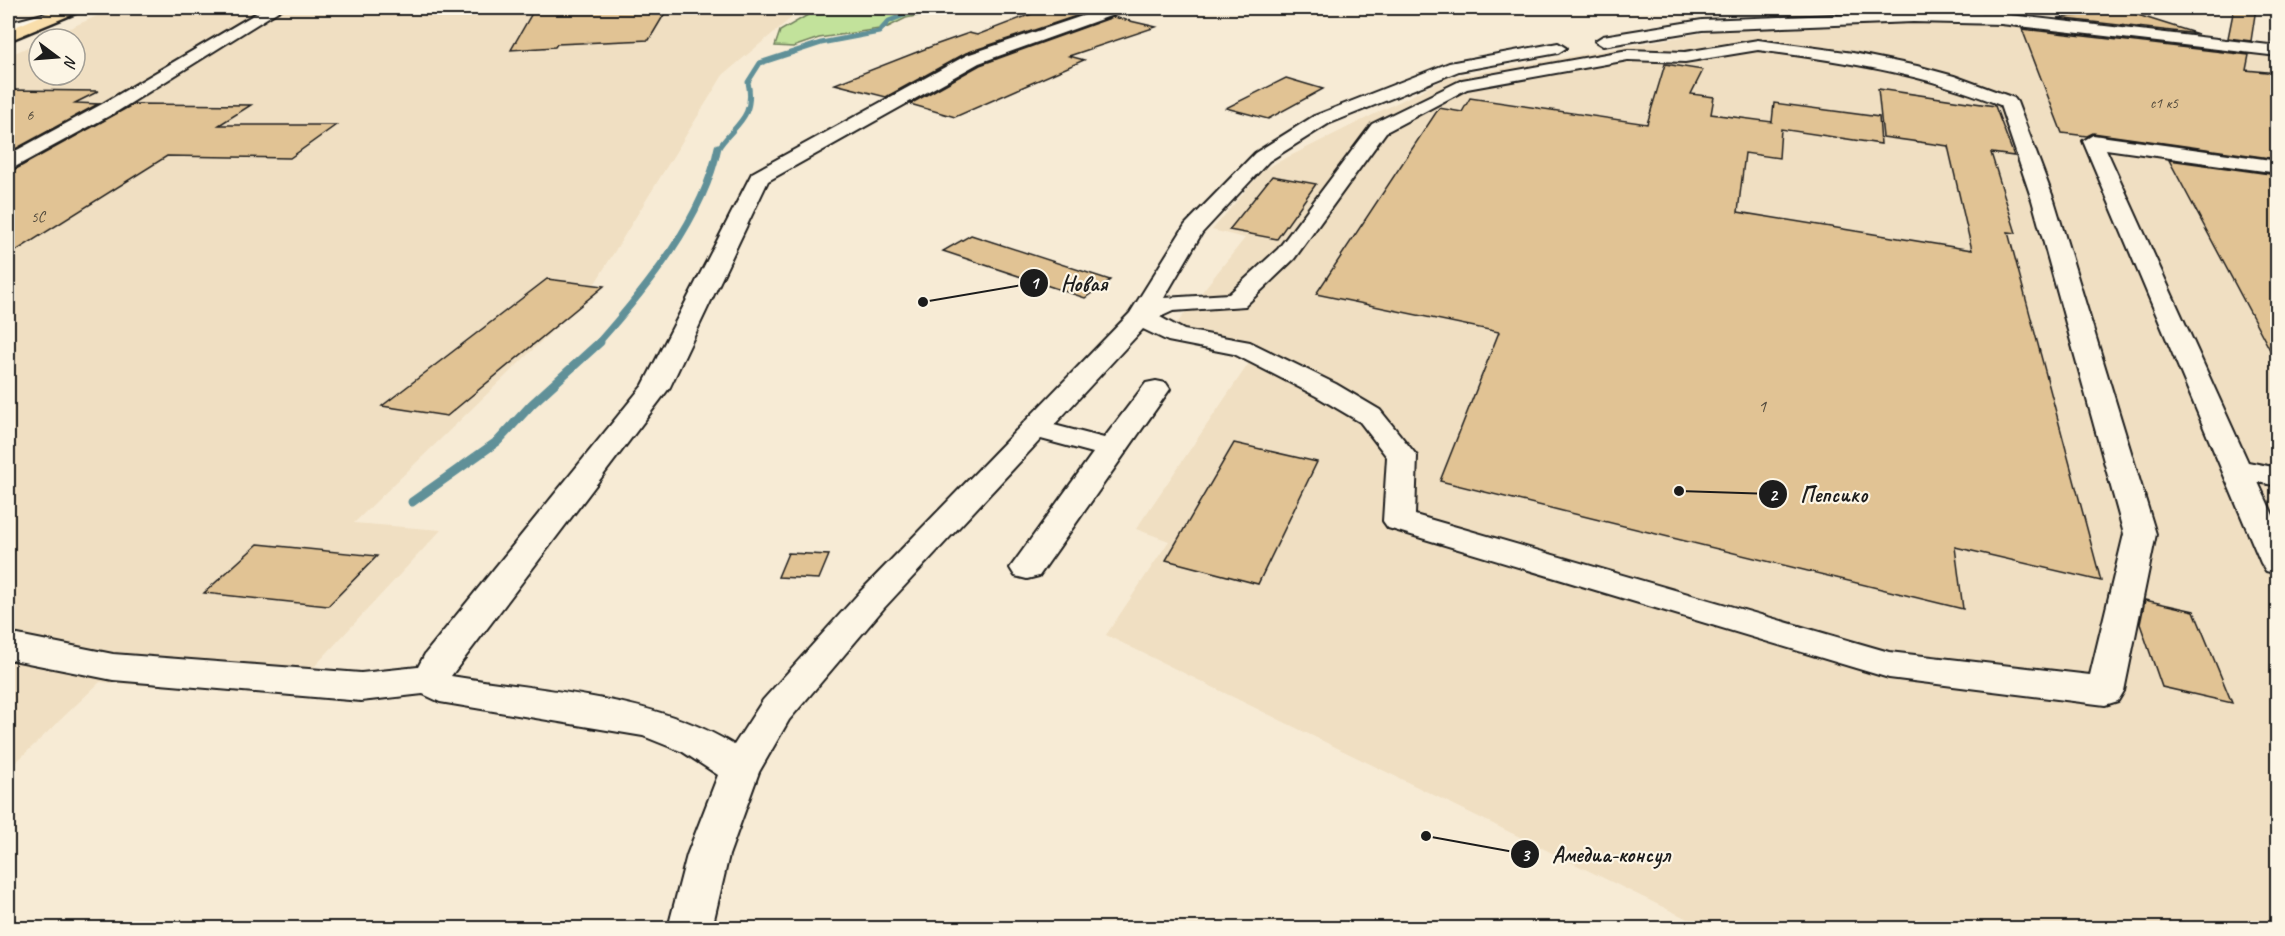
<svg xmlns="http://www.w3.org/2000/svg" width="2285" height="936" viewBox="0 0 2285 936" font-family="Caveat,sans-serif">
<rect width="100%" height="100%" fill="#f7ebd5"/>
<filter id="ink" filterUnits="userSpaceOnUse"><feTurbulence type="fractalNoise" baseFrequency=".0167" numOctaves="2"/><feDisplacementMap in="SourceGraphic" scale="12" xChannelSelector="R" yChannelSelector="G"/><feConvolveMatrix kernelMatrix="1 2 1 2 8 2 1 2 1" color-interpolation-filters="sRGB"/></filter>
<g filter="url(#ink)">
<g fill="#f0dfc2">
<polygon points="115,8 803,8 723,75 586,298 354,523 441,530 288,695 100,682 11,767 8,766 8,56 39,42 39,75 75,75 75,39 45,39"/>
<polygon points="1959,19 2237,48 2277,56 2277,928 1706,928 1106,635 1169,541 1136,529 1249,363 1170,332 1245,238 1212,230 1264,169 1447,78 1743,26"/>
</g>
<polygon fill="#c2e29b" stroke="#6f7f5c" stroke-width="1.5" points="829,8 953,8 906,18 886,28 819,38 793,47 775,46 780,31 813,12"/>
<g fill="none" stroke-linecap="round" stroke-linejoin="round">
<path stroke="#609098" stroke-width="5" d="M718 149C733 125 756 119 748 82L760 63 821 43 879 32 889 21 921 8"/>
<path stroke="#609098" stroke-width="7" d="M598 343C645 290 704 218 718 147"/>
<polyline stroke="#609098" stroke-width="9" points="412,502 498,441 532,404 600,342"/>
</g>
<g fill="#e1c394" stroke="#1c1c1c" stroke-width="1.5">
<polygon points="535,8 668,8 649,40 557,44 555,47 511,50"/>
<polygon points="1047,8 1069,8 1088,12 966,53 886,97 835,84 935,45 969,33 977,35"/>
<polygon points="2234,8 2256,8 2251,41 2228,38"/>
<polygon points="2122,10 2198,34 2057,18"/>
<polygon points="1113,17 1156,27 1069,56 1084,60 955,117 910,104 980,65"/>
<polygon points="2022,29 2249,55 2246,70 2277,73 2277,159 2093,133 2087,136 2062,133"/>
<polygon points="1665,64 1703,70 1691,94 1714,97 1711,114 1772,122 1774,103 1879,117 1881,144 1781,129 1779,158 1745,153 1738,212 1972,250 1948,146 1883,137 1878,89 1995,106 2014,156 1991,153 2016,233 2008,232 2101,581 1955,547 1963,609 1440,481 1499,332 1316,294 1439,108 1462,112 1470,98 1647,124"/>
<polygon points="1286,78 1323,89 1268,119 1226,108"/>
<polygon points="8,90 99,91 75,103 98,104 8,153"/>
<polygon points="134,104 251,105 219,125 336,125 290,158 167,156 8,256 8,171 16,169"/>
<polygon points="2169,160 2277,175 2277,363"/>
<polygon points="1272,176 1316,184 1277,239 1229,230"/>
<polygon points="971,235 1110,280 1085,298 943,251"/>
<polygon points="547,279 604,286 447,416 382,406"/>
<polygon points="1234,443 1317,462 1258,584 1166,560"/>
<polygon points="258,544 377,556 328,606 204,593"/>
<polygon points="788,553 829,555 819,579 778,577"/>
<polygon points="2145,600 2194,611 2232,703 2162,687 2140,624"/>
</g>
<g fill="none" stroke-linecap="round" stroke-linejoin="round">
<g stroke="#1c1c1c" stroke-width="4">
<g id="minor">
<polygon points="265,8 283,8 118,111 15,167 8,169 8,155 104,103"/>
<path d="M1106 8H1127L1124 11 979 63 768 181 670 387 451 676C541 691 656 696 734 745L763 700 860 592 1130 313 1185 225 1255 153 1314 116 1449 63 1558 43 1566 48 1558 53 1459 71 1328 124 1269 161 1202 233 1164 298 1229 294 1278 249 1372 124 1462 80 1628 50 1685 52 1758 40 1853 53 1917 66 1954 76 2014 98 2017 102 2054 200 2156 534 2124 691 2118 701 2105 705 1889 678 1388 528 1383 521 1387 457 1360 422 1316 396 1234 354 1168 341 1143 329 1054 425 1104 438 1146 383 1156 381 1166 383 1170 389 1039 576 1027 579 1015 576 1010 568 1093 453 1041 439 884 608 789 720 759 772 729 855 712 928H668L687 855 718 775 683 752 643 736 440 702 423 694 361 701 113 680 8 659V633L113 654 361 673 418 667 425 654 643 385 752 173 967 55ZM1758 50C1841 61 1922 73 2000 105L2032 200 2124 534 2090 675 1889 652 1415 515 1417 456 1380 410 1336 384 1250 342 1184 330 1160 317 1173 311 1245 306 1294 259 1386 132 1467 89 1628 60 1685 62Z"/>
<polygon points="54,11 62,16 59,19 8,33 8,23"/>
<polygon points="1913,12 2001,14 2278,46 2278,56 2001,24 1913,22 1702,30 1603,46 1595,41 1603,36 1702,20"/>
<polygon points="2093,135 2278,161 2278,173 2106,149 2248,462 2278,468 2278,486 2258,482 2278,526 2278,574 2266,571 2261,563 2083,141"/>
</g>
</g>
<g stroke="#1c1c1c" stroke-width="5">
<polygon id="major" points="59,8 80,8 78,12 8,41 8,30"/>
</g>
<use href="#minor" fill="#fcf5e5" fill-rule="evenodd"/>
<use href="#major" fill="#f9deab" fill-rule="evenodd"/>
</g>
</g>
<g text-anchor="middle" stroke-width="4.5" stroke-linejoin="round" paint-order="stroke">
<g font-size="15" fill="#4d463a">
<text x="2164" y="108">с1 к5</text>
<text x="30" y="120">6</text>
<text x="38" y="222">5С</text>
</g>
<g font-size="18" fill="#4d463a">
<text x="1762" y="412">1</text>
</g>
</g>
<path fill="none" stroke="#1c1c1c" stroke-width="2" d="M923 302L1034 283M1679 491L1773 494M1426 836L1525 854"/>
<g fill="#1c1c1c" stroke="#fcf5e5" stroke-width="2">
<circle cx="923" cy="302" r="6"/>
<circle cx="1679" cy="491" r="6"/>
<circle cx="1426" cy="836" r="6"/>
<circle cx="1034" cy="283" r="15"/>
<circle cx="1773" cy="494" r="15"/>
<circle cx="1525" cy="854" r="15"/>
</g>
<g font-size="18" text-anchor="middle" font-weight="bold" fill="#fff">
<text x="1034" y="289">1</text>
<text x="1773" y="501">2</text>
<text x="1525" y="861">3</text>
</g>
<g font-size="22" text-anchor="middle" font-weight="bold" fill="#1c1c1c" stroke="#fcf5e5" stroke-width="4.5" stroke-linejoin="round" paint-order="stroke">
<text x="1084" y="291">Новая</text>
<text x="1834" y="502">Пепсико</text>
<text x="1611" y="862">Амедиа-консул</text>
</g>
<rect width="2285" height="936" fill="none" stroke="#fcf5e5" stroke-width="30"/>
<rect x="15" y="15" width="2255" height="906" fill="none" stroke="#1c1c1c" stroke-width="2" filter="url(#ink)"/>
<g transform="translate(57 57) rotate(106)"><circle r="28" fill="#fcf5e5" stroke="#a29e95" stroke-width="1.5"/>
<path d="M0-4.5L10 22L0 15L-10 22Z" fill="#1c1c1c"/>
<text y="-9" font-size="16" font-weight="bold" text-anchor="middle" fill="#1c1c1c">N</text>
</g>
</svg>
